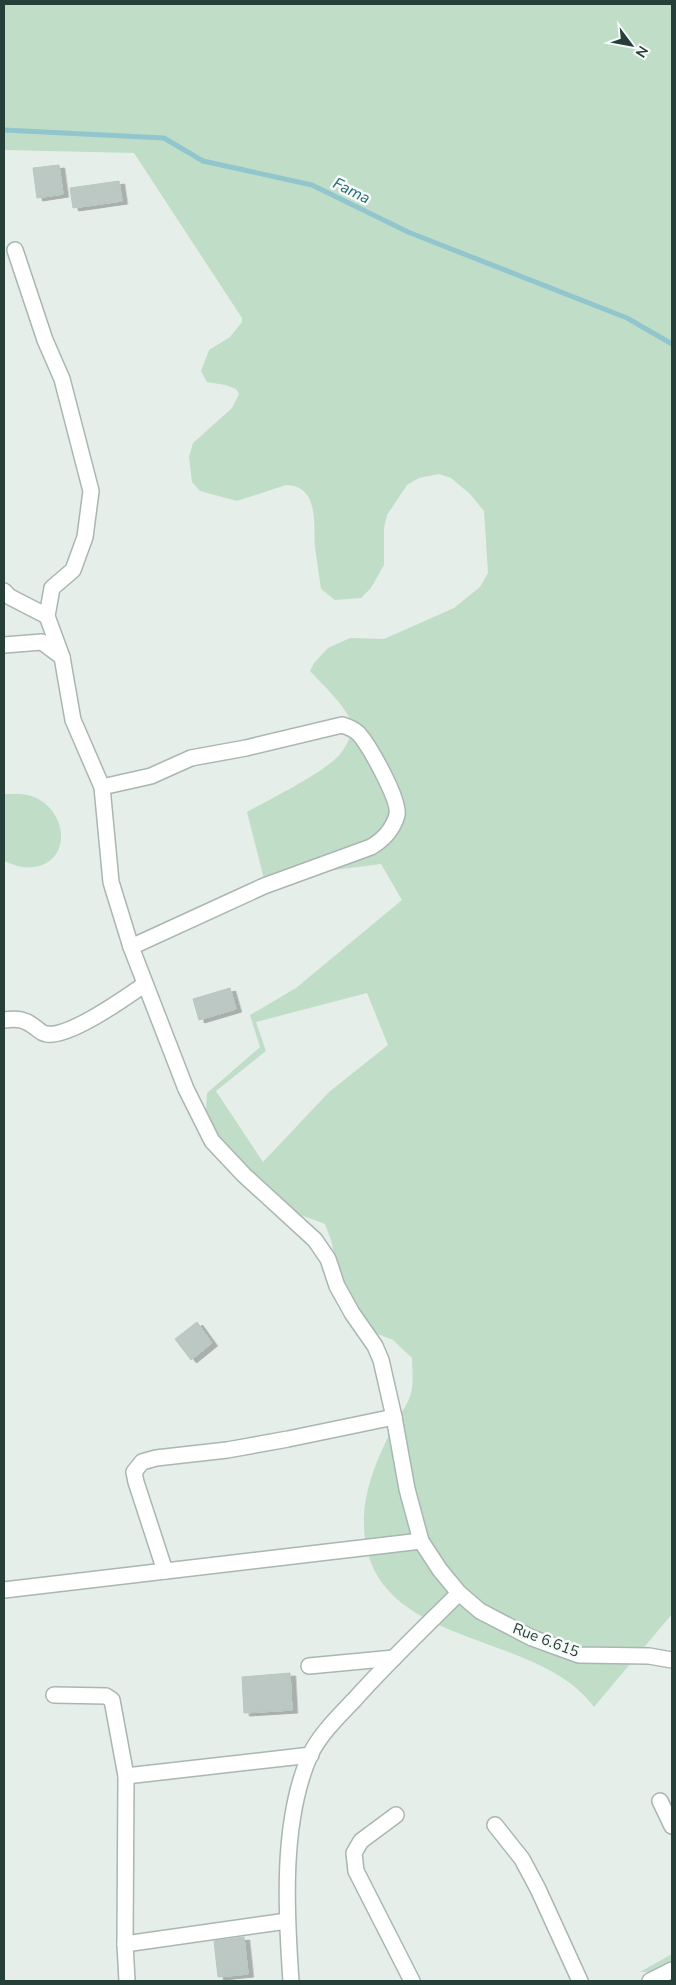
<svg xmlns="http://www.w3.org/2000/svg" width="676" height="1985" viewBox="0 0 676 1985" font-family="'Nunito Sans',sans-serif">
<defs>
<filter id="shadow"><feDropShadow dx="5.5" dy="3" stdDeviation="0" flood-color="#0004"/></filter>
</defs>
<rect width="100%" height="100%" fill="#e6eeea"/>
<g fill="#c0ddc8" fill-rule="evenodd">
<path d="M4 4H672V1614L594 1707C534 1625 359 1652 364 1516 366 1482 380 1453 395 1423 400 1414 409 1403 411 1393 414 1382 412 1369 412 1358L393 1340 370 1331 336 1270 332 1243 325 1224 282 1208 234 1168 206 1110 207 1093 260 1047 250 1015 296 988 402 900 381 864 264 879 247 812C270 799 326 772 341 753 346 746 353 735 352 725 349 709 322 684 310 671L314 663 328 648 350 638 384 639 454 608 480 587 488 573 484 511 470 494 451 478 439 474 419 478 407 485 387 515 384 528V565L371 588 361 598 335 600 321 589C319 575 317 561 315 547 313 525 320 486 286 485L237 501 200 491 192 482 189 457 193 443 232 408 239 394 236 389 225 385 207 382 201 371 209 350 230 337 242 322V318L134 153 4 150ZM367 993 388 1045 329 1092 263 1162 216 1091 266 1051 256 1022Z"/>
<path d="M4 794C14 794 25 793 34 797 72 813 72 872 22 867 16 866 10 863 4 861Z"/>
<polygon points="672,1954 672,1971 640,1972"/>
</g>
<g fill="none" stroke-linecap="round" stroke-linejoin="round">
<polyline stroke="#92c6ce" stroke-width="5" points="4,130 164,138 203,161 312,185 408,232 627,318 672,344"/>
</g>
<g fill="#bbc8c3" stroke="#b8c7c1" filter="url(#shadow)">
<polygon points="59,165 63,194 37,198 33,168"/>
<polygon points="119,181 122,201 73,208 70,188"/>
<polygon points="230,988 236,1009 199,1020 193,999"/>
<polygon points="197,1322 212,1343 191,1360 175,1339"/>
<polygon points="290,1673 292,1710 244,1713 242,1677"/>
<polygon points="244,1937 248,1974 218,1977 214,1941"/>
</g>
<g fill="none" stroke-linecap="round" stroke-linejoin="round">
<g stroke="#a9b6b1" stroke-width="18">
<g id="minor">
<polyline points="15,250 45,340 62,379 91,491 85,537 73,570 52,588 47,616 62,657"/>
<polyline points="4,591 10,597 47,616"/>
<polyline points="4,645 42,642 62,657 73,720 102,787 111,882 131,947 186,1089 212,1141 244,1175 315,1240 328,1259 337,1286 352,1313 375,1346 381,1360 394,1417 407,1489 421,1541 440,1570 459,1593 480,1611 532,1638 579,1655 649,1656 672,1660"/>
<path d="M102 787 151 776 191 758 246 748 342 725C349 727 354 729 359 734 370 747 400 800 397 815 393 829 383 840 371 847L264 886 131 947"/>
<path d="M4 1020C17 1018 25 1019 36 1028 39 1030 41 1033 46 1034 69 1038 125 998 145 984"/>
<polyline points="165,1571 136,1482 134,1472 142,1462 156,1458 227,1450 288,1439 394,1417"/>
<polyline points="4,1590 421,1541"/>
<polyline points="309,1666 394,1658"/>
<polyline points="54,1695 106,1696 112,1700 126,1776 125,1944 127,1981"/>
<polyline points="126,1776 311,1755"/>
<polyline points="660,1801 672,1826"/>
<polyline points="396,1815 361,1841 354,1853 356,1871 412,1981"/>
<polyline points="495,1825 522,1859 538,1889 580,1981"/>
<polyline points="125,1944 287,1921"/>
<path d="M291 1981C286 1911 281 1821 310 1755 320 1734 339 1716 355 1699 388 1662 424 1628 459 1593"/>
<polyline points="650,1981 672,1970"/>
</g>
</g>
<use href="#minor" stroke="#fff" stroke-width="15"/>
</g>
<g text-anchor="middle" stroke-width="5" stroke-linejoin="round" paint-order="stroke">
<g font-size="15" fill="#263f38" stroke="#f6faf8">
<text transform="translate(546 1640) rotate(21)" y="5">Rue 6.615</text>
</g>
<g font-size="16" font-style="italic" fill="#236a77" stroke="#f6faf8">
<text transform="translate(352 190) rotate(26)" y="6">Fama</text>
</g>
</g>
<rect width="676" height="1985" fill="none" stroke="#263f38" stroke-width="10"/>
<g transform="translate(631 45) rotate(122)" stroke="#f6faf8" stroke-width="4" paint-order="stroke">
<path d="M0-4L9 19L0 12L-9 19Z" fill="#263f38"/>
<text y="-8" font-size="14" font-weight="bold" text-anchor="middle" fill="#263f38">N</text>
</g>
</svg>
